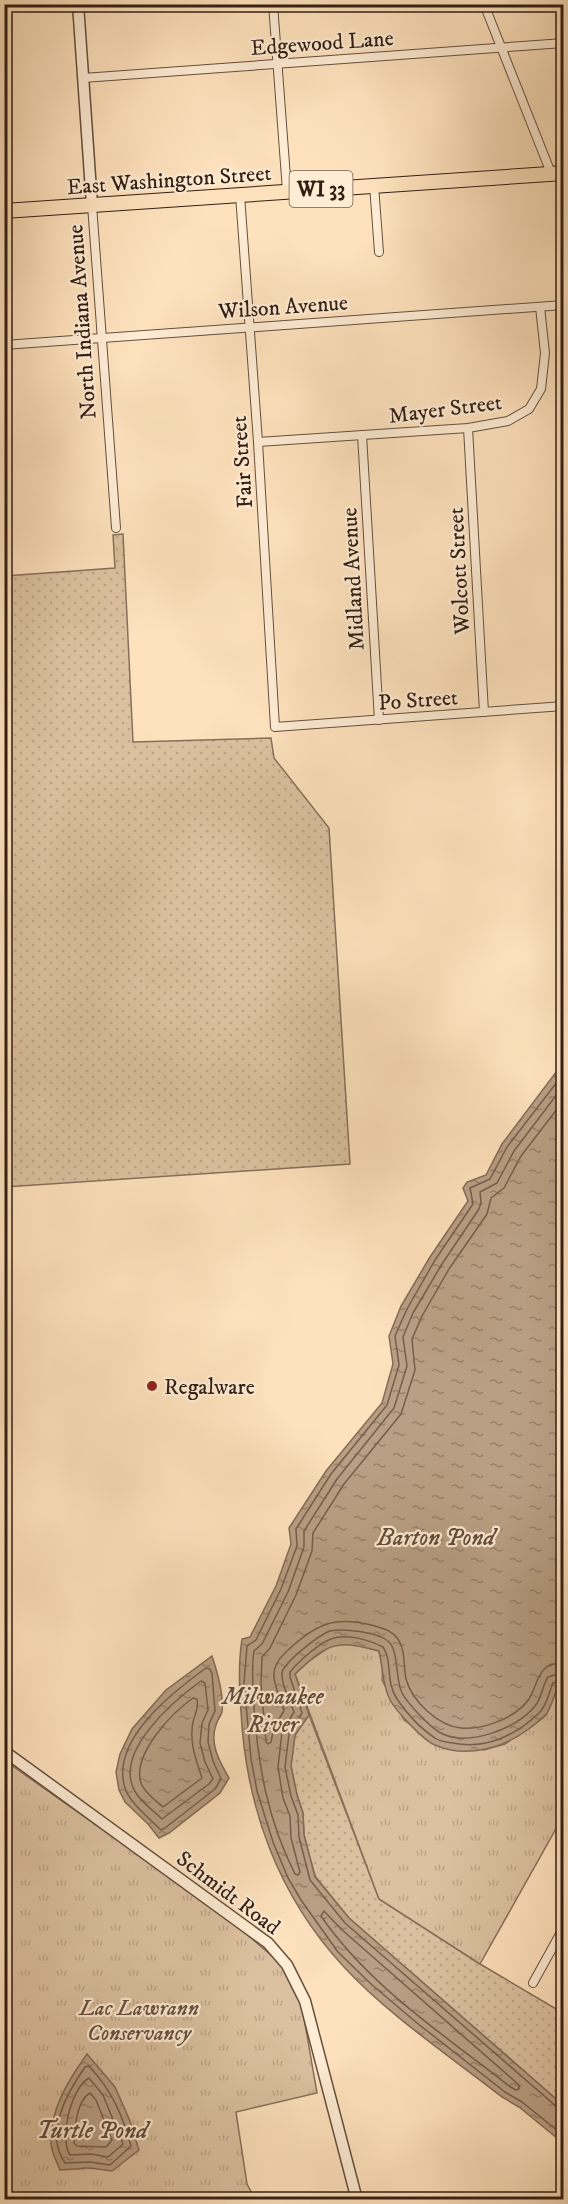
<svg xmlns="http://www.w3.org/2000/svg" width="568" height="2204" viewBox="0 0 568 2204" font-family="'IM FELL DW Pica',serif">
<defs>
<pattern id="grass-dots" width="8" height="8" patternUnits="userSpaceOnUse" patternTransform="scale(1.5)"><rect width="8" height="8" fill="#dcc1a0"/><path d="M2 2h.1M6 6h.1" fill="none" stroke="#bda589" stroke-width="1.8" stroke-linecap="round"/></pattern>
<pattern id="park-tufts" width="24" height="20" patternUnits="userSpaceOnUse" patternTransform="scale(1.5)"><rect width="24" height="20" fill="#dcc1a0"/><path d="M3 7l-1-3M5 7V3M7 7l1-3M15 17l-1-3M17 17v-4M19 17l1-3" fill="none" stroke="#bda589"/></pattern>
<pattern id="water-ripples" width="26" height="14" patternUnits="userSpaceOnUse" patternTransform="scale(1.5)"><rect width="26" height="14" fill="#b99f84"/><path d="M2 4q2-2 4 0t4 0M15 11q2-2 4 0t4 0" fill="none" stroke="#97816b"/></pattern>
</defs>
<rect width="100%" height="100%" fill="#fee2bd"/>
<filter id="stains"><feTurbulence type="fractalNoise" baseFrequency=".00333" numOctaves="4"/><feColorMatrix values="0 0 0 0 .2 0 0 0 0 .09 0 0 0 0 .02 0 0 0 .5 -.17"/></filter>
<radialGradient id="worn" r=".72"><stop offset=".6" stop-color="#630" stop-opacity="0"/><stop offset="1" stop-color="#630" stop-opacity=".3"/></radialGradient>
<g fill="url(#grass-dots)" stroke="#88705a" stroke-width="1.5">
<polygon points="123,534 133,742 271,738 274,758 329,828 350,1164 5,1187 5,576 115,568 113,535"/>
<polygon points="309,1715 379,1899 480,1964 563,2013 563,2105 349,1918 315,1876 304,1835 303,1813 297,1795 291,1766 295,1735"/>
</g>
<g fill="url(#park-tufts)" stroke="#88705a" stroke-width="1.5">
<polygon points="334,1644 354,1644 379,1651 383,1670 382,1680 404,1720 418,1730 484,1750 505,1744 546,1715 558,1687 563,1684 563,1830 557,1827 480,1964 379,1899 295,1674 308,1662"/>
<polygon points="4,1760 228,1918 280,1963 301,2001 317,2093 236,2112 247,2184 255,2199 5,2199"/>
</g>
<g fill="url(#water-ripples)" stroke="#846b57" stroke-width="1.5">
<path d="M563 1056V1684L558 1687C554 1695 552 1705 547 1713 543 1719 536 1723 530 1728 504 1748 467 1759 435 1745 424 1741 396 1711 390 1700 382 1684 383 1668 379 1651 336 1639 328 1643 295 1674L309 1715 295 1735 291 1766 297 1795 303 1813 304 1835 315 1877 349 1918 563 2105V2143L519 2107 502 2097C451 2057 387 2014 344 1967 278 1896 246 1807 241 1712 239 1687 238 1664 242 1639L250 1637 276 1586 291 1544 289 1528 326 1471 382 1403 393 1364 389 1336 401 1306 430 1257 468 1201 463 1188 467 1182 486 1175 502 1144 560 1067Z"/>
<path d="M212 1656C217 1671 224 1696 222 1712 221 1716 217 1720 216 1725 209 1744 220 1762 229 1778L220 1793 169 1833 159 1838 148 1824 125 1802 119 1790 116 1772 120 1754 132 1729 166 1690Z"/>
<path d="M87 2054 115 2087 130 2121 139 2150 112 2171 90 2168 60 2170C57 2162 51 2152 51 2143 50 2109 68 2081 87 2054Z"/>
</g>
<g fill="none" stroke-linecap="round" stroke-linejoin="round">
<g stroke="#765e4c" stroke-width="1.5">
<polyline points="564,1073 507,1147 490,1179 470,1188 473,1204 435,1260 407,1309 395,1336 399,1365 387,1405 331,1474 296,1529 297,1546 281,1589 256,1640 247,1646 244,1683 251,1759 257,1791 273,1842 288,1878 301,1900 338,1952 371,1984 417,2023 505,2092 522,2102 564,2136"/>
<path d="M564 1085 514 1151 497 1183 480 1192 481 1202 479 1209 442 1264 413 1313 403 1337 407 1366 394 1408 337 1479 304 1531V1547L288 1592 262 1644 254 1651C251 1670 253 1688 254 1707 258 1766 268 1821 295 1874L298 1875 300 1872 291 1838 290 1816 283 1798 278 1767 282 1732 294 1712C290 1701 281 1685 282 1673 284 1662 319 1635 330 1631 343 1628 377 1632 388 1641 399 1650 395 1679 402 1693 408 1704 428 1725 439 1732 466 1748 517 1729 535 1706 542 1698 542 1686 548 1677L564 1672"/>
<path d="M564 1100 521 1156 504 1188 491 1198 487 1214 449 1269 422 1316 412 1339 415 1370 401 1414 344 1484 313 1533 312 1551 296 1595 270 1648 262 1657 261 1683 266 1742 268 1744 271 1742 274 1727 284 1711C278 1688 264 1673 285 1653 315 1624 334 1615 375 1626 384 1629 393 1631 398 1639 406 1651 403 1666 406 1679 412 1701 438 1726 461 1728 483 1730 516 1718 529 1699 540 1681 536 1663 564 1663"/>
<path d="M206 1668 210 1669 212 1674 215 1711 209 1724 208 1742 213 1761 221 1779 215 1789 165 1828 161 1830C150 1819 129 1802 125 1788 110 1740 173 1692 206 1668Z"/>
<path d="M564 1679 553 1683C549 1692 547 1705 540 1712 517 1735 485 1750 453 1743 447 1742 440 1742 435 1738 421 1729 406 1713 397 1699 385 1681 393 1662 383 1647 369 1640 347 1633 331 1639 319 1643 298 1662 290 1672V1677L302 1713 289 1734 285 1767 291 1796 298 1815 299 1837 310 1880 345 1923 557 2107 564 2109"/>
<path d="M201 1681 205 1683 208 1710 202 1723 200 1743 205 1762 213 1779 209 1784 162 1819C154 1811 142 1803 136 1793 111 1754 173 1701 201 1681Z"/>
<path d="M193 1698 197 1699C199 1709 195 1713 193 1722 189 1743 196 1759 202 1778L163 1807C156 1801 144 1792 141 1783 132 1754 172 1713 193 1698Z"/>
<path d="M324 1911 341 1929 519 2085V2089L516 2090 509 2086C443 2034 369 1986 321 1916Z"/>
<path d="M89 2066C112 2091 122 2114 131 2146L110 2165 90 2162 65 2163C44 2133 67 2093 85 2067Z"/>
<path d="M89 2078 103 2095 123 2144 108 2157 91 2154 70 2155C59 2138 71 2088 89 2078Z"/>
<path d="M90 2093 96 2100 112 2140 106 2147 77 2146 74 2143C75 2128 76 2101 90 2093Z"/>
</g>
<g stroke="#664f3e" stroke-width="10">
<g id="minor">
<polyline points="273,4 287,191"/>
<polyline points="484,4 551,173"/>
<polyline points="83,78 564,43"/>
<polyline points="374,185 379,252"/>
<polyline points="240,195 258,442 275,727 564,706"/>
<polyline points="92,205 116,528"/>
<polyline points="4,345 564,305"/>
<polyline points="468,428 484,712"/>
<polyline points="362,435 379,720"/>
<polyline points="258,442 468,428 508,421 529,409 541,389 545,353 540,307"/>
<polyline points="533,1983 564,1927"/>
</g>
</g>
<g stroke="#664f3e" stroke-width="13">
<g id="tertiary">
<polyline points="78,4 92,205"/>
<polyline points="4,1751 268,1943 287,1965 305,2001 357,2200"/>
</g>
</g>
<g stroke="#341e14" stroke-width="16">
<polyline id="primary" points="4,211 564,173"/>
</g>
<use href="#minor" stroke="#feecd4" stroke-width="8"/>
<use href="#tertiary" stroke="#feecd4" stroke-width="10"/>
<use href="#primary" stroke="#fee2bd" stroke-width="14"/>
</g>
<circle fill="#8f2418" stroke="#feecd4" stroke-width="2" cx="152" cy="1386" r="6"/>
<g text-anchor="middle" stroke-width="4.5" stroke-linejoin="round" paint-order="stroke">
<rect fill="#feecd4" stroke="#715c4e" stroke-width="1.5" x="289.5" y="171" width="63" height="36" rx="4.5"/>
<g font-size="21" font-weight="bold" fill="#341e14">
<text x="321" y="196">WI 33</text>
</g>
<g font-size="22" fill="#341e14" stroke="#feecd4">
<text transform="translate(322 42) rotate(-4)" y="8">Edgewood Lane</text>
<text transform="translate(169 179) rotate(-4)" y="8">East Washington Street</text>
<text transform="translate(283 306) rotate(-4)" y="8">Wilson Avenue</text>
<text transform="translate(81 322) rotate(-94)" y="8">North Indiana Avenue</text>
<text transform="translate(445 408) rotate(-7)" y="8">Mayer Street</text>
<text transform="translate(241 462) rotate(-94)" y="8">Fair Street</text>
<text transform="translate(458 571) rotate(-93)" y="8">Wolcott Street</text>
<text transform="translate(352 579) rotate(-93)" y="8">Midland Avenue</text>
<text transform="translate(418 699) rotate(-4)" y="8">Po Street</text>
<text transform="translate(229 1892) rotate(37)" y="8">Schmidt Road</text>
</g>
<g font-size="22" fill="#341e14" stroke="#feecd4" text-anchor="start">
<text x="164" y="1394">Regalware</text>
</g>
<g font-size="22" font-style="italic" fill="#664f3e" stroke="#feecd4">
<text x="139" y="2015">Lac Lawrann<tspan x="139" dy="25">Conservancy</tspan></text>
</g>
<g font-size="24" font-style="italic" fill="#634b3b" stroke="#feecd4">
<text x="436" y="1545">Barton Pond</text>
<text x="273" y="1704">Milwaukee<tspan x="273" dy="28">River</tspan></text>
<text x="92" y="2138">Turtle Pond</text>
</g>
</g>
<rect width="568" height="2204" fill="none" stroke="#fee2bd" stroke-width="24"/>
<rect x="6" y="6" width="556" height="2192" fill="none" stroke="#341e14" stroke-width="3"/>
<rect x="12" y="12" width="544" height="2180" fill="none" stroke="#341e14" stroke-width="1.5"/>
<rect width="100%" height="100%" filter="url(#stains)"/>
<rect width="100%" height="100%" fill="url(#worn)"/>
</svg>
